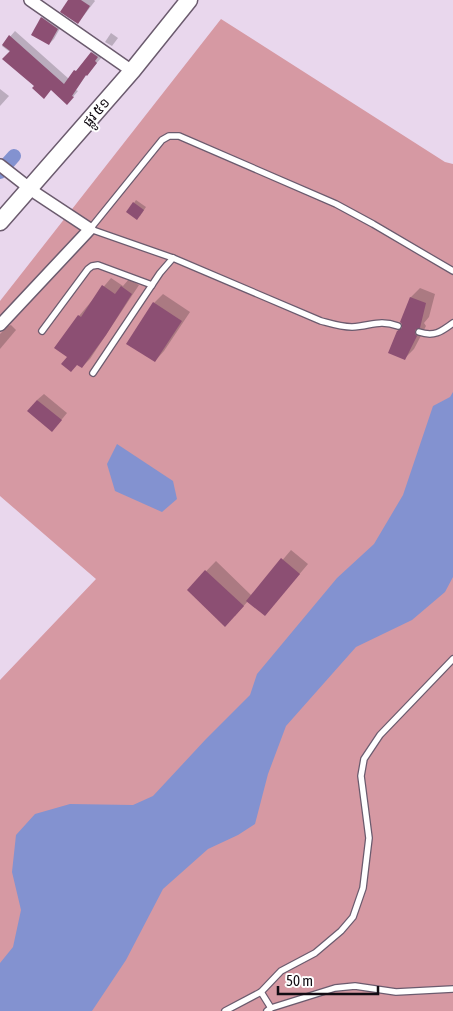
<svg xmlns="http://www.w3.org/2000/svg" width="453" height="1011" viewBox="0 0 453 1011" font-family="'Asap Condensed','Noto Sans Khmer',sans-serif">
<rect width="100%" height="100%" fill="#e9d7ed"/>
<polygon fill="#d699a3" points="221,19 445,162 453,164 453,1011 0,1011 0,680 96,579 0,496 0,301"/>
<g fill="#8392d0">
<polygon points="453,392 453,577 445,592 412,620 356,647 286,726 268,774 255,824 238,835 208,849 163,889 126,960 92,1011 0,1011 0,963 13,947 21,910 12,872 16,835 35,814 70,804 133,805 153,796 206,739 250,695 257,674 337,578 374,544 403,495 433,406 450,397"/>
<polygon points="117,444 173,481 177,499 162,512 115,491 107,464"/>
</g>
<g fill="#0003">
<polygon points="70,0 94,0 95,1 78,23"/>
<polygon points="47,12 63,23 54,39 49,44 32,35 42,18"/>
<polygon points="15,31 69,79 97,47 103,51 99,56 102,57 87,74 76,90 78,91 72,98 51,89 35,86 10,52 2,46"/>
<polygon points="111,33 118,38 112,46 105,42"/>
<polygon points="0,89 9,96 0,106"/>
<polygon points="136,200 146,207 140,216 134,203"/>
<polygon points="111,278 123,286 129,279 139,285 90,359 82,367 69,357 79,316"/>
<polygon points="420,288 435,294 429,317 424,323 426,326 414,349 405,358 398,331 404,325 402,322 411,297"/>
<polygon points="163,294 190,312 164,351 155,361 154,303"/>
<polygon points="11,325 16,330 0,349 0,334 8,326"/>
<polygon points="44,394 67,413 58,424 37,400"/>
<polygon points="291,550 308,564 265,615 248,601 235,616 188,590 216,561 252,596"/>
</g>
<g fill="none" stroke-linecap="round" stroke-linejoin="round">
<polyline stroke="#8392d0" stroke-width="14" points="0,172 14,156"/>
</g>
<g fill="#8c4f73">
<polygon points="68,0 81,0 90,6 78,24 60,12"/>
<polygon points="41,17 58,29 49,45 31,35"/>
<polygon points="9,35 64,84 74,70 76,71 91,52 98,57 95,61 97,63 87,76 86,75 72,96 74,97 67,105 51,90 44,99 32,88 34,86 2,59 10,51 2,45"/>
<polygon points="133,202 144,210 137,220 126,212"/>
<polygon points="102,285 115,294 121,286 132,294 106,335 82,368 77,365 71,372 61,364 67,357 54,348 78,315 81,317"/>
<polygon points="410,297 426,303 420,328 415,330 415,334 417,336 405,360 388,353 397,331 402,328 402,324 400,322"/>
<polygon points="153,302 182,321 155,362 126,344"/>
<polygon points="37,400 62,420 52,432 27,411"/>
<polygon points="281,558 300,574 265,616 246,601"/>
<polygon points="205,570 244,606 225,627 187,590"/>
</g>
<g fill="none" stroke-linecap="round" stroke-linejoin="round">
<g stroke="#6b5b6e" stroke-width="8">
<g id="lane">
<path d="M398 326C379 319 371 326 352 327 341 327 332 324 321 321L173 258 90 229 162 140 169 136H179L336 204 373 224 453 271"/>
<polyline points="42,331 88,269 92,266 98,265 152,285"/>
<path d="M419 332C434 337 441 332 453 323"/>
<polyline points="93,373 160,273 173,258"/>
<polyline points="261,992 271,1008"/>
<polyline points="225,1011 261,992 281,971 315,953 341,931 353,917 363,888 369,838 361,776 364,759 380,735 453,659"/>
<polyline points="267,1011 271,1008 335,988 355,986 396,992 453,989"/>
</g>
</g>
<g stroke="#6b5b6e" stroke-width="14">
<g id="street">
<polyline points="30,0 132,71"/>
<polyline points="0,165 37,194 90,229 0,325"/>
</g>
</g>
<g stroke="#6b5b6e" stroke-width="19">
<polyline id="secondary" points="0,222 132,71 189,0"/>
</g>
<use href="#lane" stroke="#fff" stroke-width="5.5"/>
<use href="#street" stroke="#fff" stroke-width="11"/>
<use href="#secondary" stroke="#fff" stroke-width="16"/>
</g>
<g text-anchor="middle" stroke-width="4" stroke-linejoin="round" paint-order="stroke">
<g font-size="14" fill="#120c13" stroke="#fff">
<text transform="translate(96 112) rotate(-49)" y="5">ផ្លូវ ៥១</text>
</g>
</g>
<path d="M278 986v8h100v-8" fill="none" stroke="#120c13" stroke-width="2.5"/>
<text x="286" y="986" font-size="15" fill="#120c13" stroke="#ffffff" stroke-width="4" paint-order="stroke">50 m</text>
</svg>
